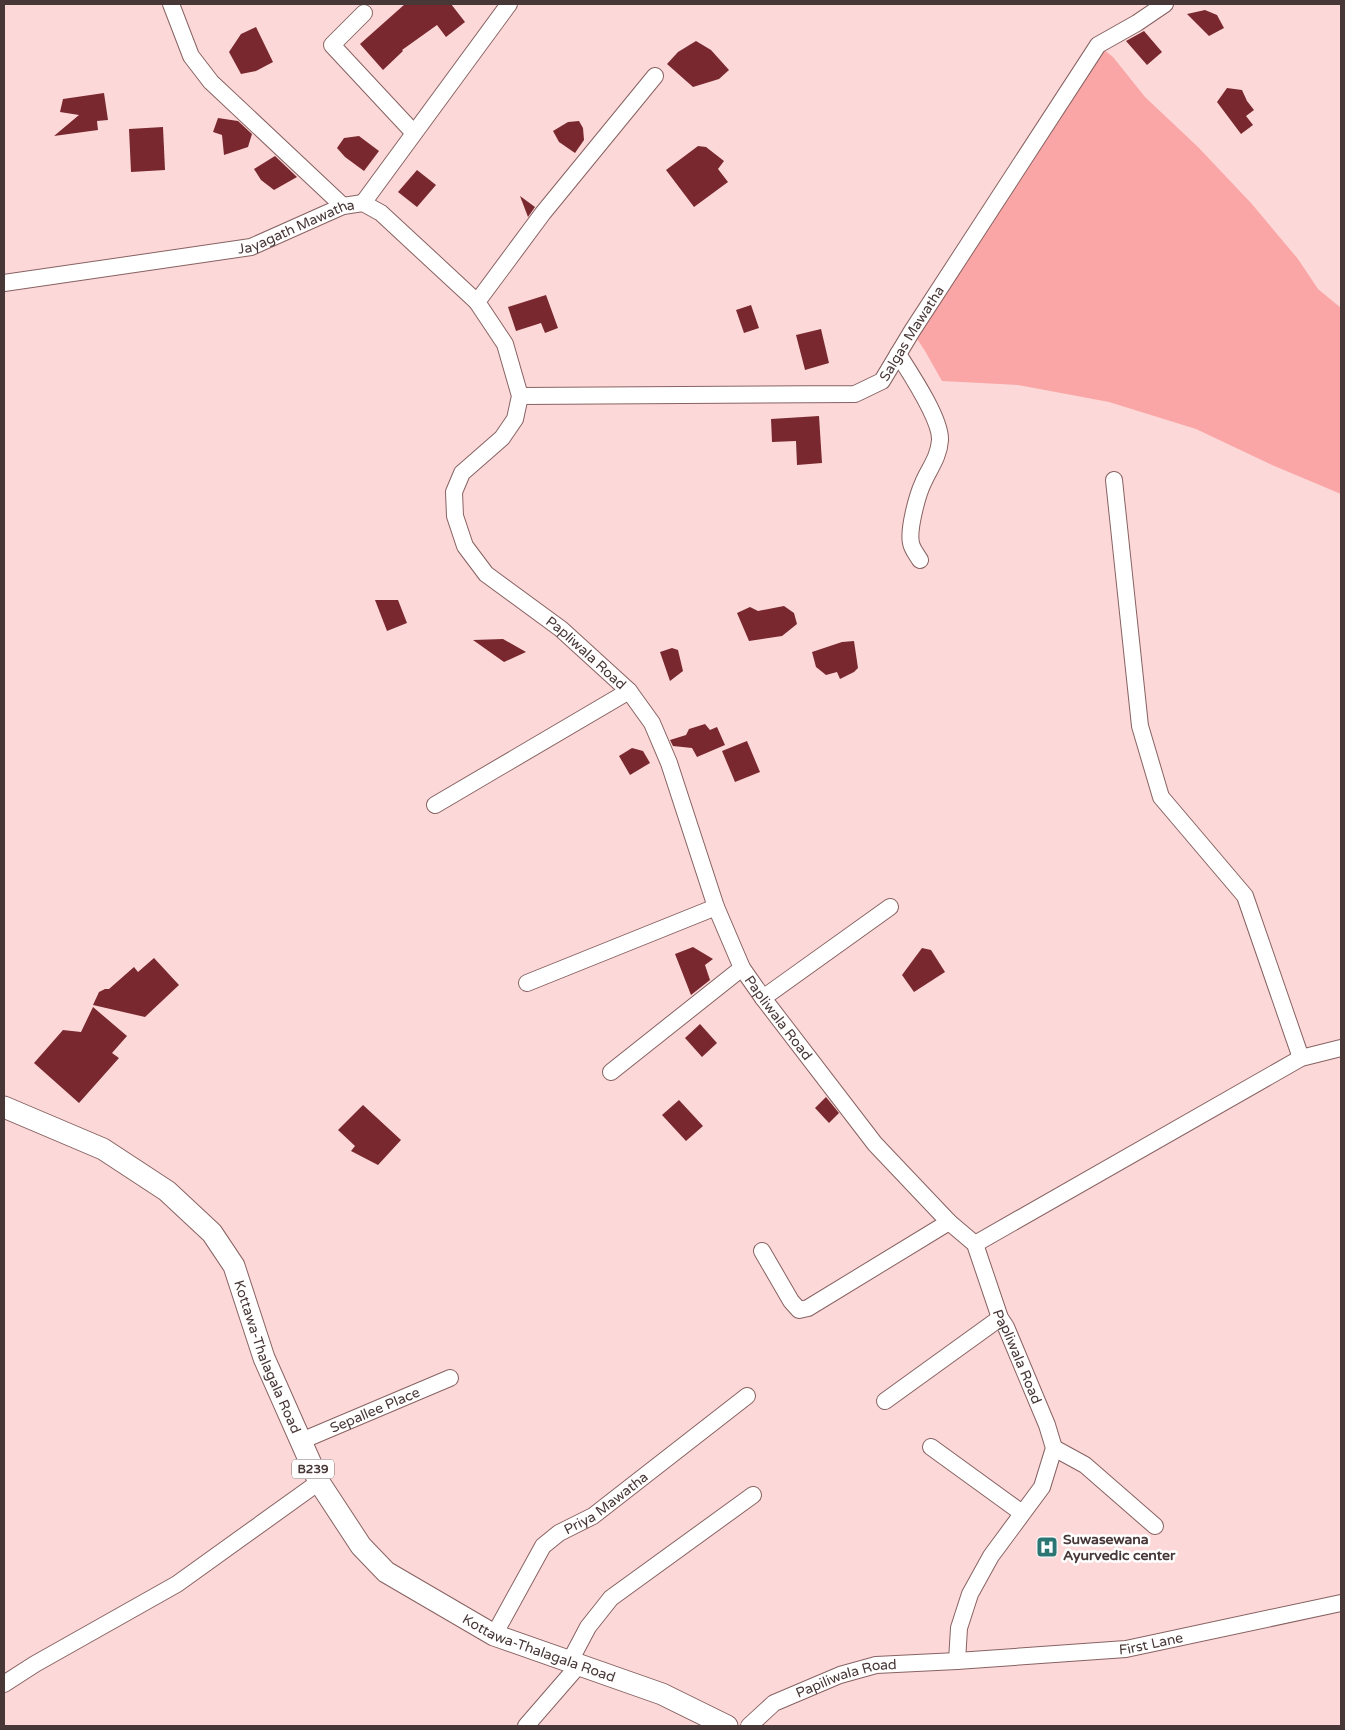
<svg xmlns="http://www.w3.org/2000/svg" width="1345" height="1730" viewBox="0 0 1345 1730" font-family="'Varela Round',sans-serif">
<rect width="100%" height="100%" fill="#fcd9d8"/>
<polygon fill="#faa6a6" points="1098,45 1113,57 1145,97 1198,147 1251,203 1298,259 1318,289 1341,308 1341,494 1272,465 1196,429 1109,402 1018,385 942,381 925,351 912,331"/>
<g fill="#79282f">
<polygon points="405,4 451,4 465,22 446,37 437,25 402,50 403,51 383,70 360,44"/>
<polygon points="1205,10 1217,15 1224,28 1209,36 1187,14"/>
<polygon points="256,27 273,62 256,71 241,74 229,52 241,34"/>
<polygon points="1144,31 1162,52 1147,65 1126,41"/>
<polygon points="696,41 711,50 729,70 719,79 693,87 667,64 678,52"/>
<polygon points="1227,88 1242,90 1247,101 1254,110 1246,116 1253,125 1241,134 1217,102"/>
<polygon points="104,93 108,120 97,121 98,130 54,136 79,115 60,112 63,99"/>
<polygon points="218,118 238,121 252,134 248,147 224,155 222,135 213,132"/>
<polygon points="579,121 583,128 584,140 575,153 559,142 553,131 568,122"/>
<polygon points="163,127 165,170 131,172 129,129"/>
<polygon points="359,136 379,151 364,171 345,157 337,148 344,138"/>
<polygon points="698,146 706,147 724,161 718,169 728,182 694,207 666,170"/>
<polygon points="275,156 297,177 274,190 261,180 254,169"/>
<polygon points="417,170 436,185 417,207 398,192"/>
<polygon points="520,196 535,207 528,217"/>
<polygon points="546,295 558,328 545,333 541,323 516,331 508,307"/>
<polygon points="751,305 759,328 744,333 736,310"/>
<polygon points="821,329 829,363 805,370 796,335"/>
<polygon points="819,416 822,463 797,465 796,441 772,442 771,419"/>
<polygon points="375,600 398,600 407,623 387,631"/>
<polygon points="784,606 794,613 797,624 782,636 749,641 737,613 750,607 758,611"/>
<polygon points="503,639 526,652 504,662 473,640"/>
<polygon points="854,641 858,668 854,672 840,679 837,672 826,675 816,667 812,652 842,642"/>
<polygon points="672,648 678,650 683,671 670,681 660,652"/>
<polygon points="705,724 710,730 717,727 725,745 697,757 692,748 673,746 670,740 686,735 689,729"/>
<polygon points="747,741 760,772 735,782 722,751"/>
<polygon points="632,748 643,751 650,763 630,775 619,756"/>
<polygon points="693,947 713,959 705,965 710,980 691,995 675,954"/>
<polygon points="922,948 931,950 945,972 914,992 902,975"/>
<polygon points="154,958 179,985 145,1017 93,1005 99,992 105,989 109,989 134,967 138,972"/>
<polygon points="93,1007 127,1036 112,1053 119,1058 79,1103 34,1063 63,1030 81,1032"/>
<polygon points="700,1024 717,1043 702,1057 685,1038"/>
<polygon points="826,1097 839,1113 829,1123 815,1108"/>
<polygon points="679,1100 703,1126 686,1141 662,1115"/>
<polygon points="363,1105 401,1140 378,1165 351,1151 355,1146 338,1130"/>
</g>
<g fill="none" stroke-linecap="round" stroke-linejoin="round">
<g stroke="#886262" stroke-width="18">
<g id="minor">
<polyline points="171,4 191,56 211,82 343,206"/>
<polyline points="364,13 332,45 414,133"/>
<polyline points="363,203 509,4"/>
<path id="s1" d="M4 283 251 247 343 206 363 203 381 213 477 302 505 344 520 396 515 419 502 438 462 473 454 492 455 516 465 546 486 574 561 629 629 691 652 723 669 763 716 907 742 968 763 998 875 1144 949 1222 975 1244 1000 1318 1006 1327 1047 1425 1054 1448 1042 1487 991 1556 970 1594 959 1628 957 1661"/>
<polyline points="477,302 543,213 655,76"/>
<path d="M898 354C910 373 941 419 940 440 939 457 929 469 923 483 917 496 908 530 911 543 912 549 917 555 920 560"/>
<path id="s2" d="M520 396 855 394 882 381 912 331 1098 45 1137 23 1165 4"/>
<polyline points="1114,480 1140,726 1161,797 1245,896 1301,1058"/>
<polyline points="435,805 629,691"/>
<polyline points="527,983 716,907"/>
<polyline points="763,998 890,907"/>
<polyline points="611,1072 742,968"/>
<polyline points="975,1244 1301,1058 1341,1048"/>
<polyline points="762,1251 791,1301 799,1310 808,1308 949,1222"/>
<polyline points="885,1401 1000,1318"/>
<path id="s3" d="M301 1441 450 1378"/>
<polyline points="931,1447 1022,1513"/>
<polyline points="1054,1448 1085,1465 1155,1526"/>
<path id="s4" d="M494 1635 543 1546 559 1533 593 1516 747 1396"/>
<polyline points="569,1663 588,1627 611,1598 753,1495"/>
<polyline points="4,1684 35,1664 177,1584 319,1482"/>
<polyline points="526,1726 578,1666"/>
<path id="s5" d="M749 1726 774 1703 840 1675 876 1665 957 1661 1126 1649 1341 1603"/>
</g>
</g>
<g stroke="#886262" stroke-width="23">
<g id="major">
<path id="s6" d="M4 1107 103 1149 167 1191 212 1233 234 1266 264 1358 319 1482 361 1546 386 1572 494 1635 662 1694 727 1726"/>
</g>
</g>
<use href="#minor" stroke="#fff" stroke-width="16"/>
<use href="#major" stroke="#fff" stroke-width="21"/>
</g>
<defs>
<g id="hospital-square" transform="scale(1.125)"><rect x="-9" y="-9" width="18" height="18" rx="4" fill="#2b7572" stroke="#fff"/><path d="M-5-5h3v3.5h4V-5h3V5h-3V1.5h-4V5h-3Z" fill="#fff"/></g>
</defs>
<g fill-rule="evenodd">
<use href="#hospital-square" x="1047" y="1547"/>
</g>
<g text-anchor="middle" stroke-width="5" stroke-linejoin="round" paint-order="stroke">
<rect fill="#fff" stroke="#7f7373" stroke-width="1" x="292" y="1459.5" width="42" height="19" rx="4"/>
<g font-size="12" font-weight="bold" fill="#483737">
<text x="313" y="1473">B239</text>
</g>
<g font-size="14" fill="#483737" stroke="#fff">
<text dy="5" stroke="none"><textPath href="#s1" startOffset="299">Jayagath Mawatha</textPath></text>
<text dy="5" stroke="none"><textPath href="#s2" startOffset="421">Salgas Mawatha</textPath></text>
<text dy="5" stroke="none"><textPath href="#s1" startOffset="965">Papliwala Road</textPath></text>
<text dy="5" stroke="none"><textPath href="#s1" startOffset="1385">Papliwala Road</textPath></text>
<text dy="5" stroke="none"><textPath href="#s1" startOffset="1806">Papliwala Road</textPath></text>
<text dy="5" stroke="none"><textPath href="#s6" startOffset="382">Kottawa-Thalagala Road</textPath></text>
<text dy="5" stroke="none"><textPath href="#s3" startOffset="80">Sepallee Place</textPath></text>
<text dy="5" stroke="none"><textPath href="#s4" startOffset="178">Priya Mawatha</textPath></text>
<text dy="5" stroke="none"><textPath href="#s5" startOffset="419">First Lane</textPath></text>
<text dy="5" stroke="none"><textPath href="#s6" startOffset="802">Kottawa-Thalagala Road</textPath></text>
<text dy="5" stroke="none"><textPath href="#s5" startOffset="111">Papiliwala Road</textPath></text>
</g>
<g font-size="14" font-weight="bold" fill="#483737" stroke="#fff" text-anchor="start">
<text x="1063" y="1544">Suwasewana<tspan x="1063" dy="16">Ayurvedic center</tspan></text>
</g>
</g>
<rect width="1345" height="1730" fill="none" stroke="#483737" stroke-width="10"/>
</svg>
